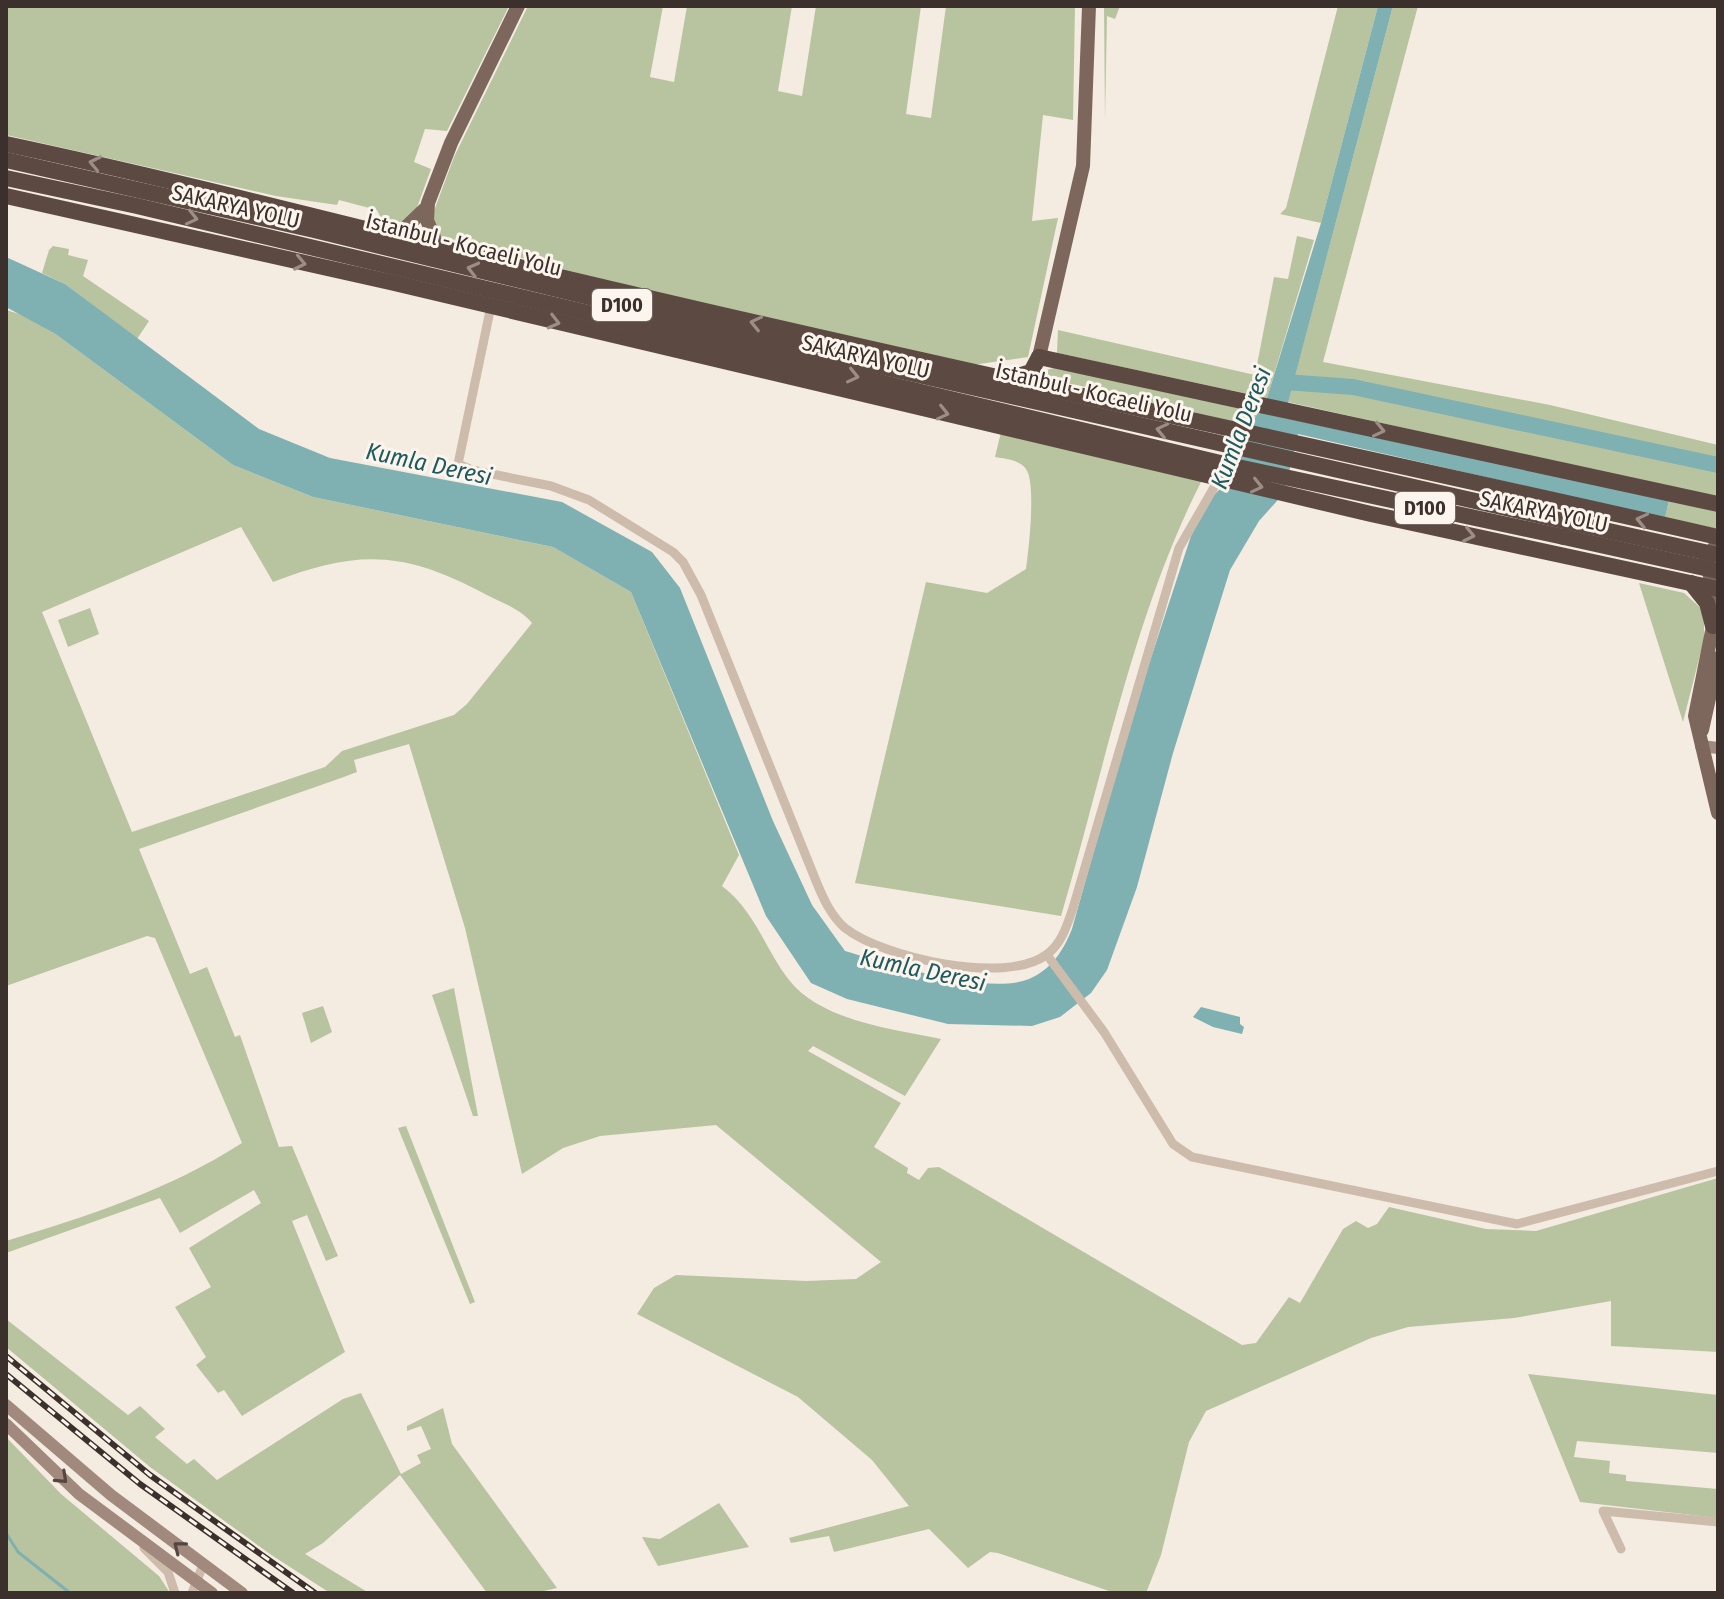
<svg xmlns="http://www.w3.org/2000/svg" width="1724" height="1599" viewBox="0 0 1724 1599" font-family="'Fira Sans Condensed',sans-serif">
<rect width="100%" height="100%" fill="#f4ebe1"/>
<g fill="#b8c4a0" fill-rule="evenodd">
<polygon points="6,6 509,6 447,131 425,129 414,162 431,169 415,213 406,223 383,222 377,210 339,200 337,205 276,196 6,135"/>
<polygon points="528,6 663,6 650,77 674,82 687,6 792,6 778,91 802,96 816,6 921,6 906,114 931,118 946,6 1075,6 1073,120 1043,115 1032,221 1058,218 1028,357 972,365 622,285 437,235 433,220 434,211 454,157"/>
<polygon points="1104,6 1120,6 1115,19 1107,16 1105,120"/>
<polygon points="1338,6 1378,6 1321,223 1280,214 1286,208"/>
<polygon points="1393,6 1418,6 1323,362 1550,405 1718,445 1718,498 1288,402"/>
<polygon points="1297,236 1314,240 1267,398 1057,353 1058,330 1255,375 1274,277 1288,279"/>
<polygon points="53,246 69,249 68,255 88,260 83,276 149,321 137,339 65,284 42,273 49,250"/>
<path d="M6 310 26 316 54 333 233 465 313 497 553 547 631 592 739 855 722 886C755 911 765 949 789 980 821 1021 893 1029 941 1039L905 1096 813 1046 808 1051 901 1103 874 1147 908 1168 907 1173 919 1180 928 1168 939 1167 1242 1345 1256 1343 1289 1297 1300 1303 1343 1229 1356 1221 1368 1228 1377 1224 1389 1207 1486 1229 1536 1231 1718 1178V1352L1611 1346V1301L1514 1318 1408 1327 1371 1338 1206 1411 1189 1442 1161 1555 1146 1593H1115L998 1553 990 1552 968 1568 929 1529 834 1552 829 1536 791 1543 789 1538 909 1506 872 1460 798 1397 637 1314 654 1288 676 1275 806 1281 856 1279 881 1262 716 1125 600 1136 563 1148 522 1174 465 928 409 744 354 760 357 772 341 778 139 849 190 974 207 967 235 1037 240 1035 279 1147 292 1146 338 1256 326 1261 307 1215 292 1221 345 1352 242 1416 224 1390 218 1393 196 1365 206 1357 175 1307 211 1287 189 1248 261 1203 254 1190 180 1233 160 1198 6 1253V1241C88 1216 169 1190 242 1143L155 938 147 936 6 986ZM241 527 273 582C359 549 404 551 485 594 500 602 521 609 532 623L467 704 454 715 342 751 325 767 132 832 42 612Z"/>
<polygon points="1058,367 1261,408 1250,426 1101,395 1091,388 1047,379 1046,370"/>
<path d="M1001 432 1203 478C1134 612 1104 771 1061 916L855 883 926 582 987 593 1026 569C1029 548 1035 492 1028 473 1023 460 1007 459 995 457Z"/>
<polygon points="1669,500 1718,510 1718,529 1665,518"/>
<polygon points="1639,583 1684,593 1704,611 1704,639 1683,722"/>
<polygon points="90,608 99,634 68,647 58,620"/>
<polygon points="454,988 478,1116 473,1116 432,995"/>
<polygon points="323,1006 332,1032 311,1043 302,1013"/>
<polygon points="406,1126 475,1302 470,1304 398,1128"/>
<polygon points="6,1319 128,1415 140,1406 165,1429 155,1437 187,1464 194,1459 217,1480 343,1399 361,1393 401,1474 421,1463 417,1455 431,1449 421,1426 407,1431 407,1426 443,1408 452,1444 557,1588 535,1593 487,1593 400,1475 323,1543 305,1554 369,1593 330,1593 270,1554 150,1467 6,1347"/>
<polygon points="1528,1374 1718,1395 1718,1453 1577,1441 1574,1457 1610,1461 1609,1473 1626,1475 1626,1481 1718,1489 1718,1518 1580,1502"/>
<polygon points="6,1437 61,1494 159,1576 170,1593 6,1593"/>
<polygon points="719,1503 749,1547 658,1566 642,1537 660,1539"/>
</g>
<g fill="#7fb0b2">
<path d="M1378 6H1393L1284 418 1669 500 1665 518 1298 434 1284 493 1259 521 1230 570 1173 753 1137 887 1107 970 1091 993 1060 1017 1032 1026 948 1024 847 999 811 983 766 916 631 592 553 547 313 497 233 465 54 333 6 307V257L65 284 259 429 330 458 562 502 652 552 680 588 773 821 812 905 845 951C889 964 987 996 1029 979 1052 969 1063 951 1072 929L1130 722 1191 536 1212 497 1229 480 1250 426 1267 398 1321 223Z"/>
<polygon points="1201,1007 1240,1017 1240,1024 1244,1027 1242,1034 1213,1027 1193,1017"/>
</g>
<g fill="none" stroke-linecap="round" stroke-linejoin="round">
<polyline stroke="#7fb0b2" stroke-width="3" points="6,1533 18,1552 70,1593"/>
<polyline stroke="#7fb0b2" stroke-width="16" points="1285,382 1353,387 1718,465"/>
<g stroke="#cdbbac" stroke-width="9">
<path d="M491 306 458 464 472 470 551 486 589 500 673 552 683 562 701 595 816 881C823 898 831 916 845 928 883 958 1005 985 1046 955 1062 944 1067 925 1073 908L1179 548 1220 477"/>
<polyline points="1047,955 1104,1032 1173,1144 1192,1157 1517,1224 1718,1171"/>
<polyline points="144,1548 168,1572 175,1593"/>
<polyline points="1621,1549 1603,1511 1718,1522"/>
<polyline points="192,1593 203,1565"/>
</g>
<g stroke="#a18a7d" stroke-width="12">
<polyline points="1701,746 1718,748"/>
<polyline points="6,1405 111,1495 242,1593"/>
<polyline points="6,1424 79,1494 212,1593"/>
</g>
<g stroke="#7d675c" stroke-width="14">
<polyline points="391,234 403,230 426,208"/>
<polyline points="437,245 427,220 428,203 451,143 518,6"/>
<polyline points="1039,357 1083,166 1089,6"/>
<polyline points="1718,542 1706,560 1713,588 1713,626 1695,716 1718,813"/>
<polyline points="1702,730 1718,658"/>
</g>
<g stroke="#5c4a42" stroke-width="16">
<path d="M6 144C213 188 418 244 624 292 988 378 1354 454 1718 537"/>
<polyline points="6,160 314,230 782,344 1568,522"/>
<polyline points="6,178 137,206 1233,466 1564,537"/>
<polyline points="6,196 390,282 1371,514 1718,589"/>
<polyline points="1039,357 1718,504"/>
<polyline points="1008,379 1031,372 1039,357"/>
<polyline points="1691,583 1707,603 1713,626"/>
</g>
<g stroke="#3b302b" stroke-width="6">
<g id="rail">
<polyline points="6,1356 150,1475 315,1593"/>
<polyline points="6,1374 140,1484 293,1593"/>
</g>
</g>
<use href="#rail" stroke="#fbf5ee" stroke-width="3" stroke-dasharray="9" stroke-linecap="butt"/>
<g stroke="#5c4a42" stroke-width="16">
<polyline points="1568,522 1718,555"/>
<polyline points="1564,537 1718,571"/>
</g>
</g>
<defs><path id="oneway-chevron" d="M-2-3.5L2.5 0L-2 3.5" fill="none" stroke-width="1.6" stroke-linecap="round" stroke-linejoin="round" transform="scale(2)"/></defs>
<g stroke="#9c8e87">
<use href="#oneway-chevron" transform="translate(95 163) rotate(-168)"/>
<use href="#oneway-chevron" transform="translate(192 218) rotate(13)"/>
<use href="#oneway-chevron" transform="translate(300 263) rotate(12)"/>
<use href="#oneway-chevron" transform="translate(473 269) rotate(-166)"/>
<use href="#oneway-chevron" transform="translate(554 322) rotate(14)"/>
<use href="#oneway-chevron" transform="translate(756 323) rotate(-167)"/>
<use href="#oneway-chevron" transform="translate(853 376) rotate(13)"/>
<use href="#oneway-chevron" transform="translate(943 413) rotate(13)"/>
<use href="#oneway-chevron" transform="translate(1162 430) rotate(-167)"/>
<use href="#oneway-chevron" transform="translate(1379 430) rotate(13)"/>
<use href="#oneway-chevron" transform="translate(1257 486) rotate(13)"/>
<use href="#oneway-chevron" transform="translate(1642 520) rotate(-167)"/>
<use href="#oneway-chevron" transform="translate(1469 535) rotate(12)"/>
</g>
<g stroke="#544640">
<use href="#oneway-chevron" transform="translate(62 1478) rotate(43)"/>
<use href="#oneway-chevron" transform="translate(179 1547) rotate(-142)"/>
</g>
<g text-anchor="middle" stroke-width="6" stroke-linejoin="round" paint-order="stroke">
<g fill="#fbf5ee" stroke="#756b66" stroke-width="2">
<rect x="592" y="289" width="60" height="32" rx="6"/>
<rect x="1395" y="492" width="60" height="32" rx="6"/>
</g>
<g font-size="20" font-weight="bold" fill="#3b302b">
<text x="622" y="312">D100</text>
<text x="1425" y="515">D100</text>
</g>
<g font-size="22" fill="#3b302b" stroke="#fbf5ee">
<text transform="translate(236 206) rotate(13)" y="8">SAKARYA YOLU</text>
<text transform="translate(464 244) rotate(14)" y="8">İstanbul - Kocaeli Yolu</text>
<text transform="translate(866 356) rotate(13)" y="8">SAKARYA YOLU</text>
<text transform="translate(1094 392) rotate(13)" y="8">İstanbul - Kocaeli Yolu</text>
<text transform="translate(1544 511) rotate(12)" y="8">SAKARYA YOLU</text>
</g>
<g font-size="24" font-style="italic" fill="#1f5a5e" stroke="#fbf5ee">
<text transform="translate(1241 428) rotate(-69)" y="8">Kumla Deresi</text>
<text transform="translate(429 464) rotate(12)" y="8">Kumla Deresi</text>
<text transform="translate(923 970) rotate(12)" y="8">Kumla Deresi</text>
</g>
</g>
<rect width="1724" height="1599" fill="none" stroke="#3b302b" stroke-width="16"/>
</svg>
